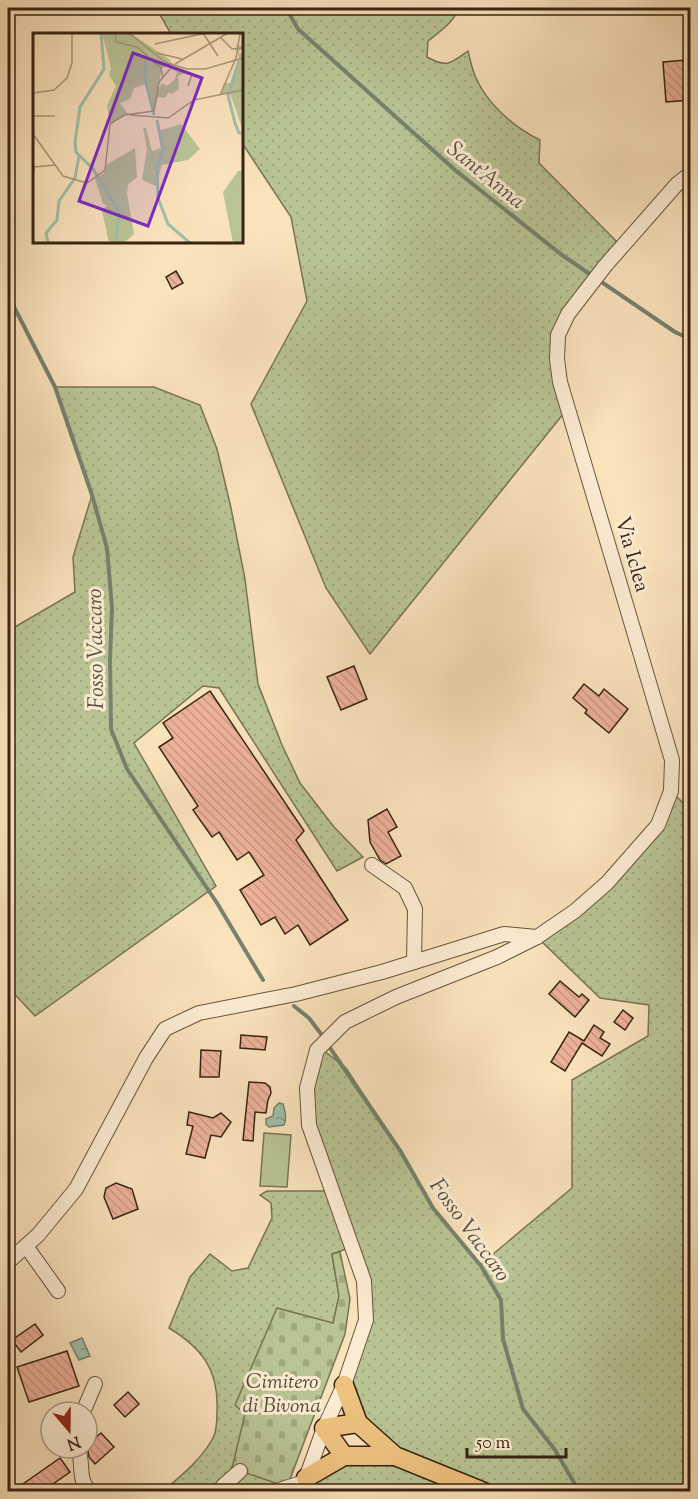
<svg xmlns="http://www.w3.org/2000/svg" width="698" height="1499" viewBox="0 0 698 1499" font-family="'Sorts Mill Goudy',serif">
<defs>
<pattern id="grass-dots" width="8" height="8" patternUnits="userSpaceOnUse" patternTransform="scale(1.5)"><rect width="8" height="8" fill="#b9c494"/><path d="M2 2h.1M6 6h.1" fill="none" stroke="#a0a87f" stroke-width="1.8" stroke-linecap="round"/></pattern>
<pattern id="cemetery-stones" width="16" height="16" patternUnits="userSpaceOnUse" patternTransform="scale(1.5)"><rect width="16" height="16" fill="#b9c494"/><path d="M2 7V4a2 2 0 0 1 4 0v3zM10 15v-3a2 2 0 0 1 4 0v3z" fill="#a0a87f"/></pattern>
<pattern id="water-ripples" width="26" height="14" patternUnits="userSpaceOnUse" patternTransform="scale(1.5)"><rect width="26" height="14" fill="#9fbfab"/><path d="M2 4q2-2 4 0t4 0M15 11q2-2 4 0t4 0" fill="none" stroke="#839b8a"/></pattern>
<pattern id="building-back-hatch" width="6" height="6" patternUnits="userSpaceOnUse" patternTransform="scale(1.5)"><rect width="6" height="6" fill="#edb199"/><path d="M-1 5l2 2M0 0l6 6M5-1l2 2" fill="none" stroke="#cc9883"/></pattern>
</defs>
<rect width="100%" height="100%" fill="#fae2bb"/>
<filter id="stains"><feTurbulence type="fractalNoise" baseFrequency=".00333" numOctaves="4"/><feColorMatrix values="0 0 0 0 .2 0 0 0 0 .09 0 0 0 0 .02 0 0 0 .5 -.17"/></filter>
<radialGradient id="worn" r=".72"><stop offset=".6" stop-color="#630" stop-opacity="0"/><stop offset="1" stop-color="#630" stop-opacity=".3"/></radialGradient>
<g fill="url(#grass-dots)" stroke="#787454" stroke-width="1.5">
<path d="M156 8H458C455 22 439 32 428 41L427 57C447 68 450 64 468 51 470 59 472 70 476 78 488 105 514 127 540 140L539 163 623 248 558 335 568 408 370 654 326 588 251 404 307 301 291 217 242 143V34H171Z"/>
<polygon points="55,387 154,387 200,405 217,449 231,508 245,579 258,684 282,745 300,783 334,827 363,857 337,871 219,688 203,686 134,743 216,886 35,1016 8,987 8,631 75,592 73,557 92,495"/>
<path d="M671 791 690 810V1491H299L344 1456H394L358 1423 344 1385 366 1320 352 1247 332 1254 339 1296 333 1324 245 1414 287 1487 273 1492H162C181 1476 201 1460 213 1438 217 1431 217 1419 217 1411 219 1370 202 1348 169 1328L190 1277 210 1254 232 1271 248 1268 272 1218 271 1203 260 1195 267 1191H332L307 1088 319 1047 346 1068 401 1152 433 1208 480 1265 572 1188V1080L648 1036 649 1005 600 998 537 937 575 911 658 825Z"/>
</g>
<polygon fill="url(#cemetery-stones)" stroke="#787454" stroke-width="1.5" points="340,1252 350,1299 345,1334 287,1487 232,1468 245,1414 235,1405 277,1308 333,1323 339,1296 332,1254"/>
<polygon fill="#b9c494" stroke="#787454" stroke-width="1.5" points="264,1133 291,1135 287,1187 260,1186"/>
<g fill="url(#water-ripples)" stroke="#76816e" stroke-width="1.5">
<path d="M279 1103 283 1104C285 1110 287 1119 284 1125L269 1127 266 1124V1119L273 1116 274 1108Z"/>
<polygon points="82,1338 90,1356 79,1360 70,1343"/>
</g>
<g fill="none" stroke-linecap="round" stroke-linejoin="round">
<g stroke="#76816e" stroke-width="4">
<polyline points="286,8 298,29 455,170 562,255 675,332 690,339"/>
<polyline points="8,295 55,387 92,495 107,548 112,608 110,659 111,729 127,769 217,903 263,980"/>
<polyline points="294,1006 309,1018 324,1038"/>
<polyline points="328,1045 401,1152 433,1208 481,1266 501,1300 503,1339 523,1409 555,1450 576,1486 576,1492"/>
</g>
</g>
<g fill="url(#building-back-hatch)" stroke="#382413" stroke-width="1.5">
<polygon points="687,60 690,100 666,102 663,62"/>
<polygon points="176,271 183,283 172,289 166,277"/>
<polygon points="354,666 367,699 341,710 327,677"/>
<polygon points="584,684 599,696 604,689 628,709 609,733 585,713 587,710 573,698"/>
<polygon points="210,691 304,831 296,840 348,920 310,945 298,925 285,934 275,917 261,925 240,890 264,875 249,852 237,860 219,832 212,837 193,810 198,806 159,747 173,738 163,723"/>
<polygon points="387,809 397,827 388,832 401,856 386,864 380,860 370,842 368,820"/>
<polygon points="560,981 579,997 582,994 589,1000 575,1017 549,994"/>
<polygon points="623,1010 633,1018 625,1030 614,1022"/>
<polygon points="594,1025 604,1032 600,1038 610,1044 602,1056 582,1043 565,1071 551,1062 569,1032 584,1041"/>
<polygon points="241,1035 267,1037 265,1050 240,1048"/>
<polygon points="201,1050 221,1051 219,1077 200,1077"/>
<polygon points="249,1082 265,1083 270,1087 271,1093 268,1100 266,1113 255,1112 253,1141 243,1140"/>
<polygon points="189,1112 213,1118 221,1113 231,1122 221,1137 211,1135 205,1158 186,1154 193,1126 187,1125"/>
<polygon points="116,1183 132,1189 138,1209 113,1219 104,1197 106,1188"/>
<polygon points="35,1324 43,1335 21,1352 12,1340"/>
<polygon points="67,1351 79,1386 29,1402 17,1367"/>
<polygon points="128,1392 139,1404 125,1417 114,1405"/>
<polygon points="101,1433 114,1447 95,1464 89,1457 87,1445"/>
<polygon points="60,1458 70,1472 43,1491 13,1491"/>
</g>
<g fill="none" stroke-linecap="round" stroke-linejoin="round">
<g stroke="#68543d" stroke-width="16">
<g id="minor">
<polyline points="372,865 405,888 415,909 414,962"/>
<polyline points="26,1246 58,1291"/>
<polyline points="8,1262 38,1235 76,1189 146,1058 165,1029 199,1013 296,994 382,972 504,934 537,937"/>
<polyline points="83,1412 95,1384"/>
<path d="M78 1448C84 1463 77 1480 90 1492"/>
<polyline points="219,1492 223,1486 240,1471"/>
<polyline points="273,1492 304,1482"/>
<polyline points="299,1492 306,1478 324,1428 344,1385 366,1320 364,1281 309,1125 307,1088 317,1050 345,1022 396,997 497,957 537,937 575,911 607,883 658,825 671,791 672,760 560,382 557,359 558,335 568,314 605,266 677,184 690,174"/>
</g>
</g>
<g stroke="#382413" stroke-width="21">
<g id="major">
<polyline points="344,1385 358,1423 395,1456 484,1492"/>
<polyline points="344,1456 324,1428 358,1423"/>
<polyline points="306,1478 344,1456 395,1456"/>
</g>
</g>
<use href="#minor" stroke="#fcecd3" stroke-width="14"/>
<use href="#major" stroke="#edc17e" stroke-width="18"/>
</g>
<g text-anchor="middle" stroke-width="6" stroke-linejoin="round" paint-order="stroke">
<g font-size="21" fill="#382413" stroke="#fcecd3">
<text transform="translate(633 554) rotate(74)" y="7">Via Iclea</text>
</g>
<g font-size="21" font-style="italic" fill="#584c33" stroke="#fcecd3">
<text x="282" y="1388">Cimitero<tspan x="282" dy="24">di Bivona</tspan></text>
</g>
<g font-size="22" font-style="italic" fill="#575241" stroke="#fcecd3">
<text transform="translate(487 174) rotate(39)" y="8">Sant'Anna</text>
<text transform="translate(94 649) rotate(-91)" y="8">Fosso Vaccaro</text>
<text transform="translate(471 1229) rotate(54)" y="8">Fosso Vaccaro</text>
</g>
</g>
<g transform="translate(33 33)">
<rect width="210" height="210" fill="#fae2bb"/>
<path d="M69 0H97L136 26 140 32 129 35 125 57 129 50 134 53 142 46 144 39 140 36 154 39 145 43 146 56 139 61 136 59 132 65 125 64 121 78 113 51 101 55 97 66 87 70 95 81 77 91 74 72 83 53 76 42 78 35ZM203 12 210 13 205 20 210 21V98L197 60 187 62 191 50H198L206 26ZM148 91 167 116 155 127 129 132 123 153 113 149 109 146 114 116 110 95H113L119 118 128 115 125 98ZM102 115 104 144 95 152 94 161 101 201 91 210H76L69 178 74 172 70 171 62 146 71 140 73 132Z" fill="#b9c494"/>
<path d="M205 138H210V210H200L190 159Z" fill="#b9c494"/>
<path fill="none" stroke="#9fbfab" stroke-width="3" d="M68 0 71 36 47 74 42 109 43 119 60 136 86 179 83 210M112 23V46L121 82M206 28 195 62 202 90 206 100H210M124 87 130 117 124 135 125 165 135 191 157 210M15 210 13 200 24 187 26 168 42 145 46 123"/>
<path fill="none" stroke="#ac9678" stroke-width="1.5" d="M82 0 83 9 104 14 128 35 130 44M96 0 132 29 154 36H172L210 25M170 0 185 23M188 5 199 16 210 15M122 11 173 0M124 20 149 26M142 31 195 0M138 35 159 41 155 53M0 60 21 57 34 45 39 30V0M187 62 203 25 207 0M97 82 135 85 161 67 210 57M0 83H22M0 101 30 143 54 150 72 137 77 91 91 82 121 78 126 49 137 36M1 138V134L23 132"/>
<path fill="#7b2cbf" fill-opacity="0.15" stroke="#7b2cbf" stroke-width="3" d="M100 20 169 45 115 193 46 168Z"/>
<rect width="210" height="210" fill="none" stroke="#382413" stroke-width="3"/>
</g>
<rect width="698" height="1499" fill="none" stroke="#fae2bb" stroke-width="30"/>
<rect x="9" y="9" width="680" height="1481" fill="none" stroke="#382413" stroke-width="3"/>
<rect x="15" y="15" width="668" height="1469" fill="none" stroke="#382413" stroke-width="1.5"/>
<g transform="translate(69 1430) rotate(160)"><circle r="28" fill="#fcecd3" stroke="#ae9c86" stroke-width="1.5"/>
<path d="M0-4.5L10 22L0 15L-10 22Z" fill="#8f2418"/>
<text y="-9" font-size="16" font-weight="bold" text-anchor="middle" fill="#382413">N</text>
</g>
<path d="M467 1448v9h99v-9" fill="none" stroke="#382413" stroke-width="3"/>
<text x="476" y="1448" font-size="18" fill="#382413" stroke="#fcecd3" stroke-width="4.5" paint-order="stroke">50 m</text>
<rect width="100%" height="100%" filter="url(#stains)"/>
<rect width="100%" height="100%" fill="url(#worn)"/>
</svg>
